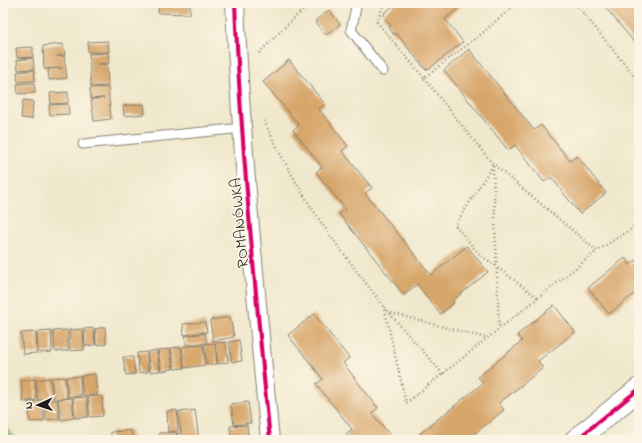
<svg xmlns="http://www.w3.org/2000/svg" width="642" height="443" viewBox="0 0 642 443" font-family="'Indie Flower',sans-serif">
<rect width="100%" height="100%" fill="#fcf5e5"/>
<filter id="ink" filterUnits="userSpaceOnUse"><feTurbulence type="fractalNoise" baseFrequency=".025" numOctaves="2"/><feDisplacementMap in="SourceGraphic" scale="8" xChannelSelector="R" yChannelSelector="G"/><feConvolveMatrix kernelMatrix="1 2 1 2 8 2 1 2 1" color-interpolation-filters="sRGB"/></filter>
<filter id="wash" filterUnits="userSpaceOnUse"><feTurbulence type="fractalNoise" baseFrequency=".012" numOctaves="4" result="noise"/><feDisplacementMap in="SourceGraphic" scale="16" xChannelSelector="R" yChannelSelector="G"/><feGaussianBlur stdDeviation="0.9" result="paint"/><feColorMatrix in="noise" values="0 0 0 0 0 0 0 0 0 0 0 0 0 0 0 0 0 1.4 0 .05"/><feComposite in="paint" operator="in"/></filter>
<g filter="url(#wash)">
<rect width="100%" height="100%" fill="#f0e8cc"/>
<polygon fill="#8cc578" stroke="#54704a" points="3,423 17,440 3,440"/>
<g id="blocks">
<g fill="#d7a66b">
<polygon points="159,3 190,3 190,14 158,13"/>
<polygon points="397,3 465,3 445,19 463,42 429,69 428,68 426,70 396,33 394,35 389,27 391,26 383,16 385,14 384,13"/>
<polygon points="602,3 639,3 639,48"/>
<polygon points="329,10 340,24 326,35 315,21"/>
<polygon points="108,41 109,52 88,52 88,42"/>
<polygon points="63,44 65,55 57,56 64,56 67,78 49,80 48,69 62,68 44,69 43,46"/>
<polygon points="33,47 33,57 17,58 16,48"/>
<polygon points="469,49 534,130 541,125 570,161 577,156 606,193 580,214 551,177 544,182 515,145 508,150 444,70"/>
<polygon points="108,53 109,63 97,64 107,64 108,86 91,87 89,54"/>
<polygon points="33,58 34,69 18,70 17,60"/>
<polygon points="289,60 325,104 319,109 348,146 342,151 372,188 365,193 431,275 467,246 488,272 452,301 454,303 440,314 417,284 404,295 339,214 345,209 316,172 322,167 293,130 299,125 263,82"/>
<polygon points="34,70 35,81 18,82 17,72"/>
<polygon points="34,83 35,93 18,94 17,84"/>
<polygon points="108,87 111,119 94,121 91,99 104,98 91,99 90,88"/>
<polygon points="68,92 68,103 51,104 50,93"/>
<polygon points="23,100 33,101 32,119 21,118"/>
<polygon points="68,104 69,114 50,115 49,105"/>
<polygon points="144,104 145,114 124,116 123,106"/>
<polygon points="625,258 630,265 639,258 639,290 609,314 588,288"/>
<polygon points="554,305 575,332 538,361 543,368 499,403 504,410 467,440 412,440 483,383 478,377 522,341 517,335"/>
<polygon points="314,314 349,358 343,363 378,408 372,413 394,440 351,440 346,434 352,429 316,384 323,379 288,335"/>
<polygon points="230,317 234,337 213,341 210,320"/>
<polygon points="205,322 207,332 184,335 183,324"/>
<polygon points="105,327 106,344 96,345 95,329"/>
<polygon points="94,328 95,345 85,346 84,329"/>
<polygon points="83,329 84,350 70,351 69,330"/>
<polygon points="67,330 68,351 55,351 53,331"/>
<polygon points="51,331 52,352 38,353 37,332"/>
<polygon points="36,332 37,353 23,354 21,333"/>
<polygon points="205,333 207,343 186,345 185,336"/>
<polygon points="239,340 242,361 232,362 229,342"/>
<polygon points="226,342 228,362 218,364 215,343"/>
<polygon points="215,343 217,364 207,365 204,344"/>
<polygon points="203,345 205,365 184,368 182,347"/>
<polygon points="181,347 184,368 174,369 171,348"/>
<polygon points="170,349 173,369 161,371 158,350"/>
<polygon points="157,350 160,371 150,372 147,352"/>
<polygon points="147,352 148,372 139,373 137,353"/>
<polygon points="123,357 133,357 135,374 126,375"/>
<polygon points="95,374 97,395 83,396 81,376"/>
<polygon points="80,376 81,396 68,397 66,377"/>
<polygon points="65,377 67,398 54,399 51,378"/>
<polygon points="50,378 52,399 38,400 36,380"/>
<polygon points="35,379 36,400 23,402 21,381"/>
<polygon points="102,396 103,416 90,417 88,397"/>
<polygon points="87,397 88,417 75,418 73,398"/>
<polygon points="72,398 74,418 61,420 58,399"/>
<polygon points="57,400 59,419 46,420 44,401"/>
<polygon points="42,401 44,421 30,422 28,402"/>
<polygon points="248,402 251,423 234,425 231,404"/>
<polygon points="177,410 178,431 168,432 167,411"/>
<polygon points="195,410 199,440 178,440 177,433 181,433 178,412"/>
<polygon points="247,425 248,440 231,440 230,426"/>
<polygon points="131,430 132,440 111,440 111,432"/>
<polygon points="176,432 177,440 160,440 159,433"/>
</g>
</g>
</g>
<g filter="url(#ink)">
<use href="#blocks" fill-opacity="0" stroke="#868274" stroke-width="1"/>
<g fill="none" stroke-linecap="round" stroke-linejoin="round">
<g stroke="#868274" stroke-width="11">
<g id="lane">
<polyline points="357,3 351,30 383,71"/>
<polyline points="83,144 243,128"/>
</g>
</g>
<g stroke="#868274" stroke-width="20">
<path id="street" d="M235 3C241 149 256 295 270 440"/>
</g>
<g stroke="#868274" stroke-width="24">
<polyline id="secondary" points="576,440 639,389"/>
</g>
<g stroke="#868274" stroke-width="2.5" stroke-dasharray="1 3" stroke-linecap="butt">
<polyline points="384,3 377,22 424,78"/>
<polyline points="517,3 480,35 424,78 492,163 597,251 639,224"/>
<polyline points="575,3 639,82"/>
<polyline points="259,53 293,19 312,3"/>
<path d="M264 121C278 150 293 178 310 205 332 241 359 273 384 307"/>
<polyline points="493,165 455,225 478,253 497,267 538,298"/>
<polyline points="493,165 499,328"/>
<polyline points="391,313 486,338"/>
<polyline points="443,374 384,307 406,403 597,251"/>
</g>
<use href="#lane" stroke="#fff" stroke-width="9"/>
<use href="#street" stroke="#fff" stroke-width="18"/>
<use href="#secondary" stroke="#fff" stroke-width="22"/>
<g stroke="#fcf5e5" stroke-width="6">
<g id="cycleway">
<path d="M235 3C241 149 256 295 270 440"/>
<polyline points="576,440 639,389"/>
</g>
</g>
<use href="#cycleway" stroke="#d6006c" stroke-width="4"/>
</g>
</g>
<g text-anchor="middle" stroke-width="3" stroke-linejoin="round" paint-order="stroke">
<g font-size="16" fill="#1c1c1c" stroke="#fcf5e5">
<text transform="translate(238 223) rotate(-95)" y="6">ROMANÓWKA</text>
</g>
</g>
<rect width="642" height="443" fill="none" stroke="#fcf5e5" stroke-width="16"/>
<g transform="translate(38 405) rotate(267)" stroke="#fcf5e5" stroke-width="3" paint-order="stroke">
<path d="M0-3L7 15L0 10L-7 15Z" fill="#1c1c1c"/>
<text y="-6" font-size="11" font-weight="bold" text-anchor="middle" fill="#1c1c1c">N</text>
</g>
</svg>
